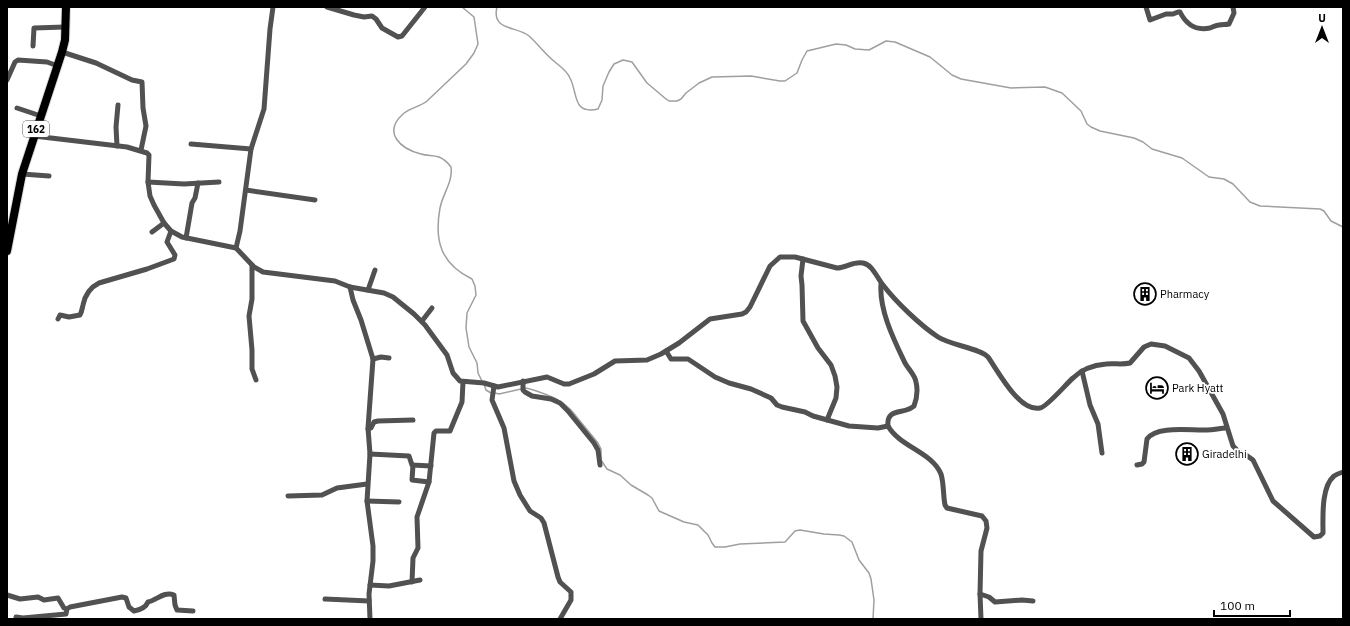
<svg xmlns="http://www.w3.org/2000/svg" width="1350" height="626" viewBox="0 0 1350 626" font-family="'IBM Plex Sans',sans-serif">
<rect width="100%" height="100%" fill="#fff"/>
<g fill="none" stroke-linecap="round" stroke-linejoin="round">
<g stroke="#9f9f9f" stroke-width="1.5">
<path d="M462 7 474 17 478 44 474 53 466 64 427 101C420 107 409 108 403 114 382 133 401 149 421 154 427 156 433 155 439 157 444 159 448 163 451 167 453 182 443 193 440 208 434 241 441 264 472 279L475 286 476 295 467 313 466 328 469 347 477 363 478 373 482 381"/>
<path d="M497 7C491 31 517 26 529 36 538 44 545 54 555 62 561 67 567 71 570 78 578 93 572 115 598 109L602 100 603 86 609 72 614 64 623 60 632 62 647 83 666 99 669 101H677L681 99 686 93 699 83 712 77 751 76 780 81H785L797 73 802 60 807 51 836 44 846 45 855 49 869 50 886 41 895 42 930 57 952 75 961 79 1011 88 1045 87 1062 93 1081 111 1087 124 1091 127 1100 131 1134 138 1143 142 1152 149 1182 158 1209 177 1224 179 1233 184 1250 202 1260 206 1320 209 1324 211 1331 221 1343 227"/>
<polyline points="484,384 486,390 491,393"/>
<path d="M524 388C528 387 553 397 558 400"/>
<polyline points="495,393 499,394 521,389"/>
<polyline points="563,403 571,410 598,443 601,449 601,460 607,469 620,475 631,485 648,495 652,498 659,511 684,522 698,525 708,535 712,543 715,547 725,547 740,544 785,542 795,531 800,530 824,534 839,535 844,536 852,542 859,560 869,573 871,579 874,600 873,619"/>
</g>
<g stroke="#dbdbdb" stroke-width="10">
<polyline id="primary" points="7,251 22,174 62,52 65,40 66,7"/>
</g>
<g stroke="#515151" stroke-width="5">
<polyline points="327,7 354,15 364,17 372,16 376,19 382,28 398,37 402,36 425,7"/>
<path d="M1146 7 1150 20 1166 14H1173L1178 12H1180C1186 24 1196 31 1210 28 1213 27 1216 25 1219 25 1223 24 1225 25 1229 24L1234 13 1233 7"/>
<polyline points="33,46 34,28 65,27"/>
<polyline points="62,52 96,63 132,80 142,82 143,108 146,126 141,150"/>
<polyline points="7,80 15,62 18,60 47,62 58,66"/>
<polyline points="17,108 41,116"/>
<path d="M34 136 127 147 147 153 149 155 148 182 150 196 154 205 164 223 171 231 182 237 236 248 254 267 263 272 335 281 350 287 384 293 393 297 414 314 425 325 447 355 453 373 460 381 484 383 498 387 547 377 564 384H569L594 374 615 361 647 360 661 354 679 343 710 319 742 314 746 312 750 307 770 266 780 257H795L837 268C846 268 853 261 863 263 873 265 877 278 883 285 896 302 920 325 938 337 950 345 982 349 988 357 998 371 1019 412 1040 408 1047 407 1066 384 1073 378 1082 369 1094 365 1106 364 1114 363 1122 365 1130 363L1144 347 1151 344 1165 346 1189 358 1199 371 1223 414 1233 446 1239 452 1246 455 1253 460 1273 501 1314 537 1320 536 1323 533C1323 517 1321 487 1334 476 1337 474 1340 473 1343 472"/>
<polyline points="191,144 251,149"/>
<polyline points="117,146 116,127 118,105"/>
<polyline points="22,174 49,176"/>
<polyline points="148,182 184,184 219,182"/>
<polyline points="246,190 315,200"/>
<polyline points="152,232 164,223"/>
<polyline points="186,238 192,203 195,198 198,183"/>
<polyline points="236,248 240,231 251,149 264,109 270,29 273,7"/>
<polyline points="803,259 801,276 802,285 803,321 818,348 831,365 835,376 837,387 836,398 827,420"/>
<polyline points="252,265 252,299 249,316 252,350 252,369 256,380"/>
<path d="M881 284C879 310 894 340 905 363 909 370 915 375 916 382 918 390 917 398 914 406 905 415 886 407 888 426 900 447 932 452 941 474 944 484 943 495 945 505L947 508 982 516 986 521 987 528 981 551 980 594 981 619"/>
<polyline points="350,287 353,300 361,320 373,359 368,428 370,454 367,501 373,546 373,561 369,594 370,619"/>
<polyline points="368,290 375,270"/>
<path d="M58 319 60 315 69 317 80 315C82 311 82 309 83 305 85 295 89 288 99 283L147 269 174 259 175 255 167 242 171 231"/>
<polyline points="422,321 432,308"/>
<polyline points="666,351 671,359 688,359 715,377 729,383 751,389 771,398 777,405 782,407 805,412 813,416 849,426 878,428 888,426"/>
<polyline points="373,359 381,357 389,358"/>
<polyline points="1082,371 1090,405 1098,424 1102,453"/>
<polyline points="523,381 523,390 525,392 532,396 551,399 560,403 568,411 594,443 598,450 600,465"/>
<polyline points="494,386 492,400 504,428 514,481 520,495 530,511 541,518 544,523 558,577 560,582 571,592 571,600 560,619"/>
<polyline points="368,429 371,428 374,422 378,421 413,420"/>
<polyline points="370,454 409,456 412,465 431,466"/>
<polyline points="413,465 412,480 429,482"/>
<path d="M1137 465 1142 464 1144 462 1147 439C1157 425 1192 431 1207 430 1214 430 1220 428 1226 428"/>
<polyline points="288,496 322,495 337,488 367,484"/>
<polyline points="367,501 399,502"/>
<polyline points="412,582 413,558 418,548 417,517 429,482 434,433 436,431 450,431 462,402 463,382"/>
<polyline points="370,585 389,586 420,580"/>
<polyline points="980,594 989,597 995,602 1022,600 1033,601"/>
<polyline points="7,595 20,599 38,597 44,600 58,598 64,608 67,609"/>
<polyline points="325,599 369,601"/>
<path d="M16 617 23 618 66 614 67 609 70 607 122 597 126 598 129 607 134 611C139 610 146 607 148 602 157 600 164 591 174 595L175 605 177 610 193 611"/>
</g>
<use href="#primary" stroke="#000" stroke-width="8"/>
</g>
<defs>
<g id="building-ring" transform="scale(1.15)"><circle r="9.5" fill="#fff" stroke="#000" stroke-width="1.5"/><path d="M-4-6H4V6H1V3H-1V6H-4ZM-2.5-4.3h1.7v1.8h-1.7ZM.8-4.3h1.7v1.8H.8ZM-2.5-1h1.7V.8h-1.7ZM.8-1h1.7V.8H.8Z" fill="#000"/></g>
<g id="hotel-ring" transform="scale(1.15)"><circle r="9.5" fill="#fff" stroke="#000" stroke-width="1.5"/><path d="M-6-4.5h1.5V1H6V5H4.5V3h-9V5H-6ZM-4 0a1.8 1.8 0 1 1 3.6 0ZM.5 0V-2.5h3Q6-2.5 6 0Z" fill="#000"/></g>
</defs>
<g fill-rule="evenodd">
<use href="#building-ring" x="1145" y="294"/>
<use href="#hotel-ring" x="1157" y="388"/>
<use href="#building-ring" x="1187" y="454"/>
</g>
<g text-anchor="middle" stroke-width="3.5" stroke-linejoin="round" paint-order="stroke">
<rect fill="#fff" stroke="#4c4c4c" stroke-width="1" x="23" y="121" width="26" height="16" rx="3"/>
<g font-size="10" font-weight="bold" fill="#000">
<text x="36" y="133">162</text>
</g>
<g font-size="11" fill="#000" stroke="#fff" text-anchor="start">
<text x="1160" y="298">Pharmacy</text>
<text x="1172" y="392">Park Hyatt</text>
<text x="1202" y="458">Giradelhi</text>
</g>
</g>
<rect width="1350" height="626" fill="none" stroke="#000000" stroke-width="16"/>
<g transform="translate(1322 28)" stroke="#ffffff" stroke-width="3" paint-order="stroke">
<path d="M0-3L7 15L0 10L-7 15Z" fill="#000000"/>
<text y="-6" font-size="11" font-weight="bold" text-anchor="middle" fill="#000000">U</text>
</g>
<path d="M1214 610v6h76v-6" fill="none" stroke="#000000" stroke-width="2"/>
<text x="1220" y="610" font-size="12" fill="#000000" stroke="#ffffff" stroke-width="3" paint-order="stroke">100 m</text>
</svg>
